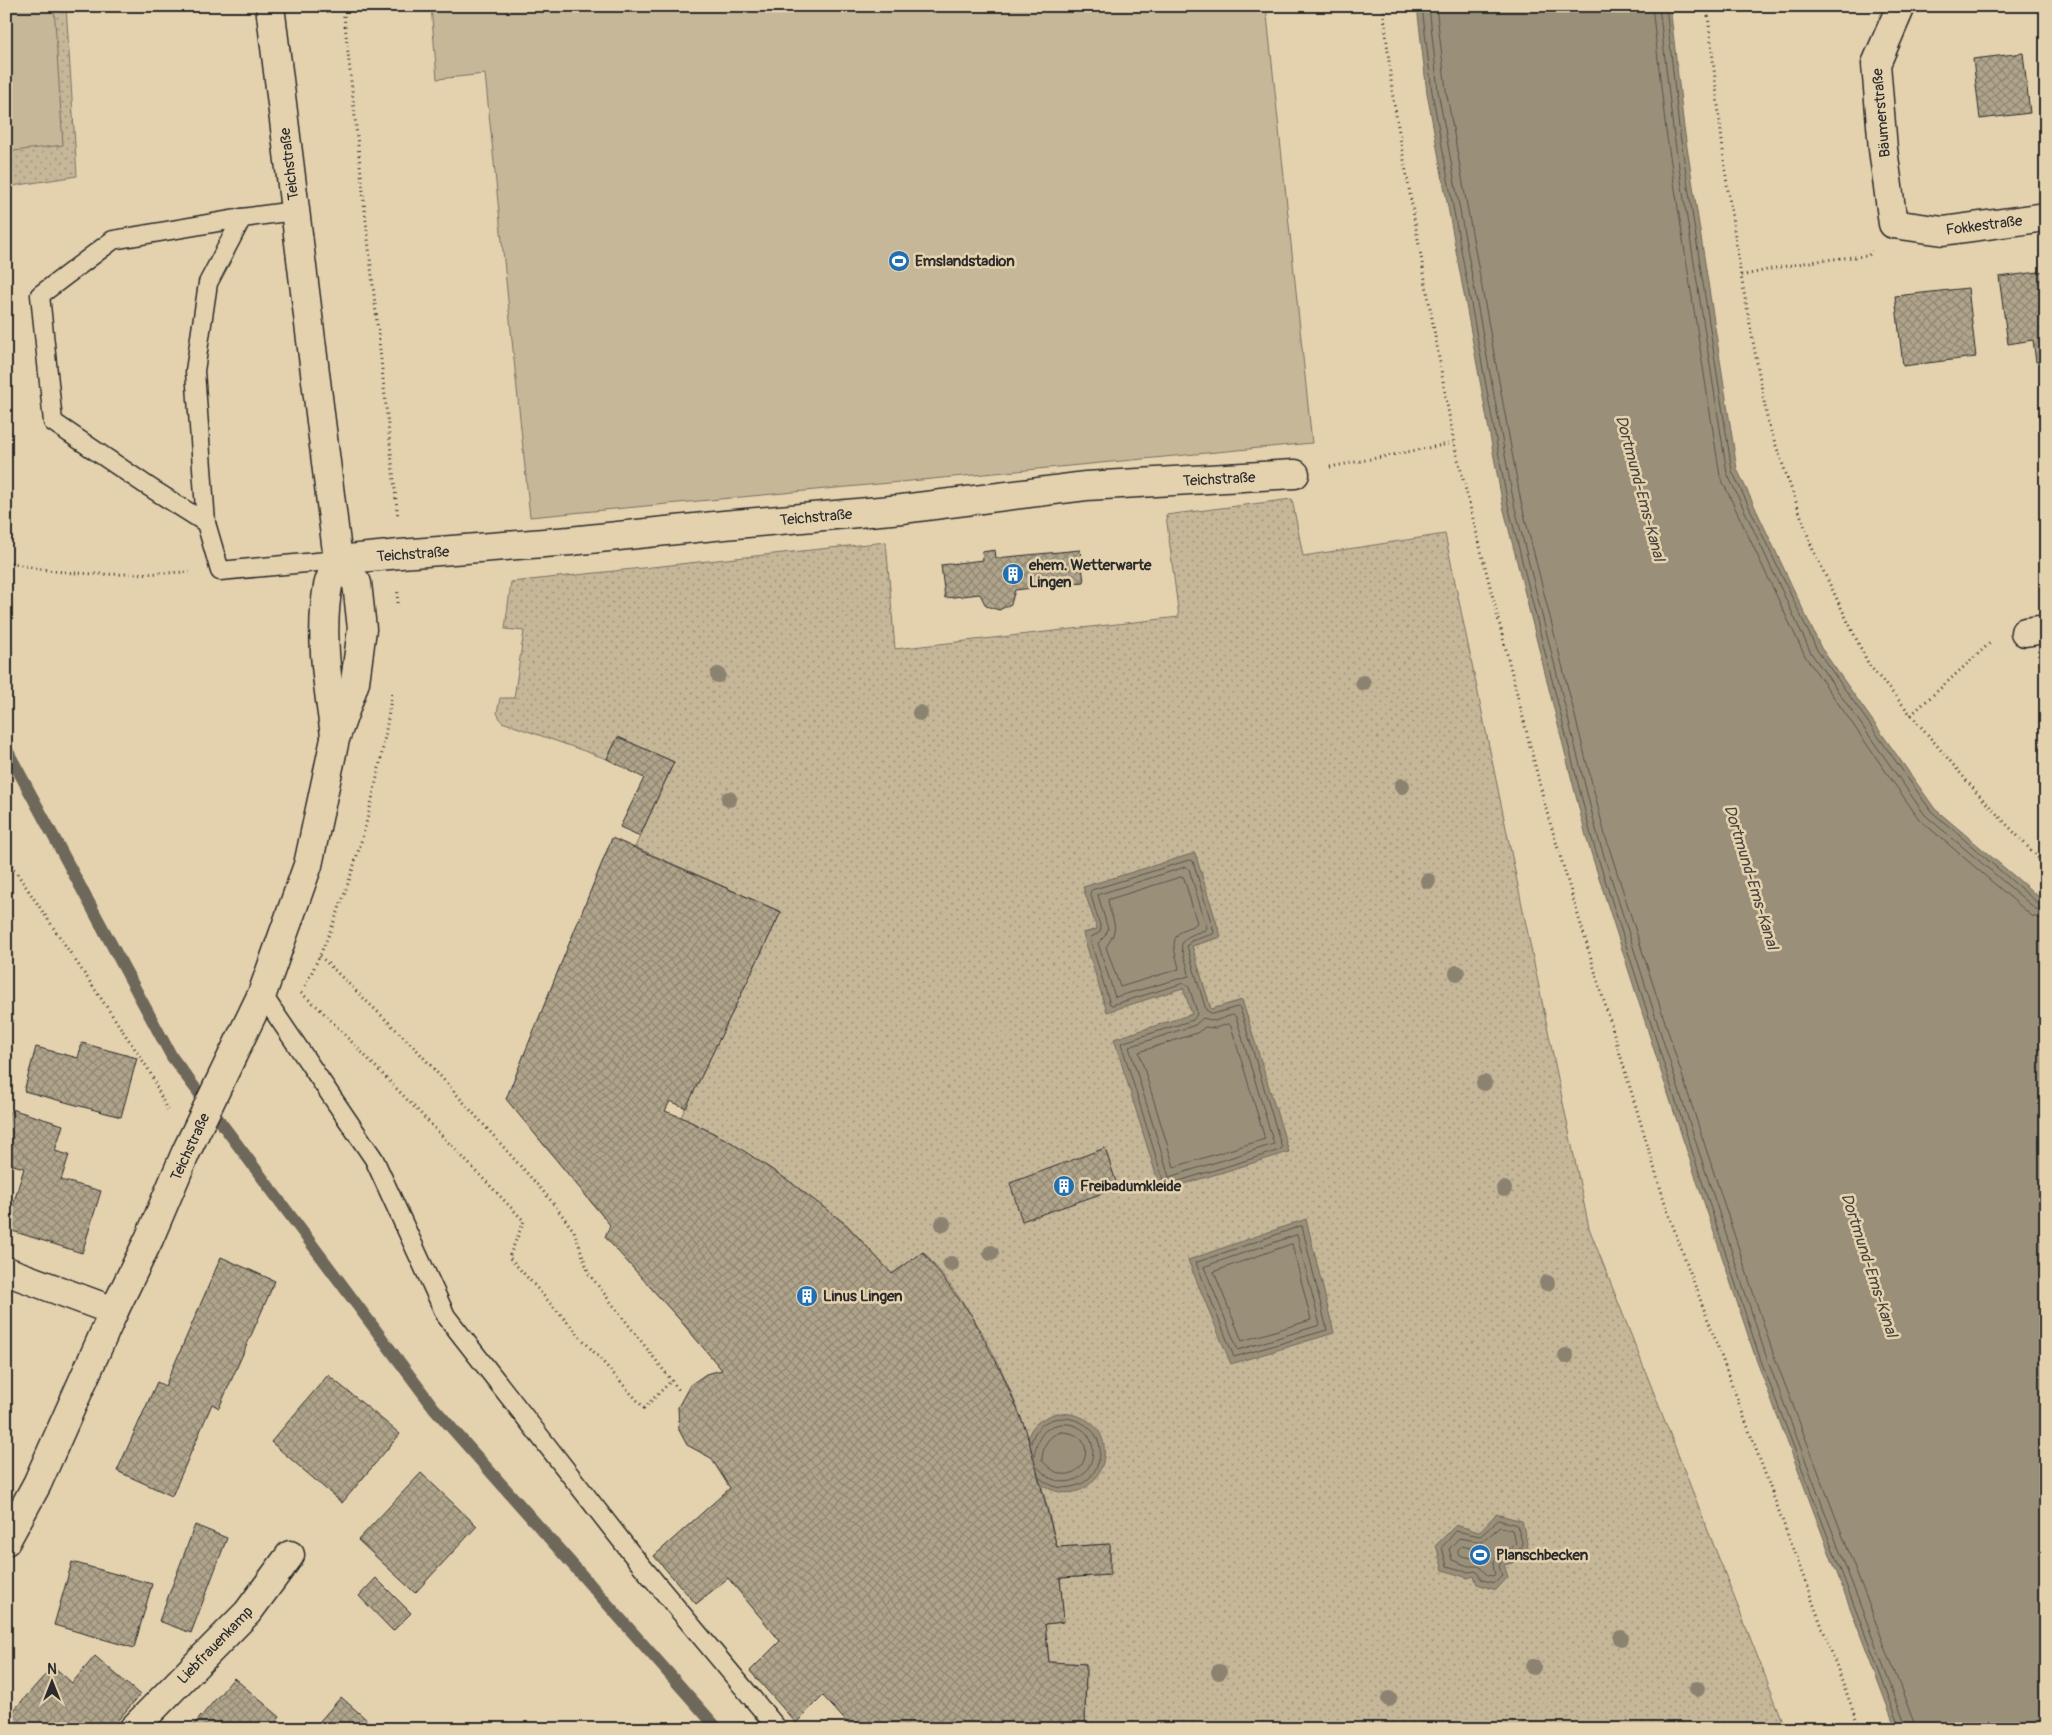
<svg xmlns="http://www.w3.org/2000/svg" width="2052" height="1735" viewBox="0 0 2052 1735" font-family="Pangolin,sans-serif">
<defs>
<pattern id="grass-dots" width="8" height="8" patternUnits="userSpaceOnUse" patternTransform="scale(1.25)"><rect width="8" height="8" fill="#c6b799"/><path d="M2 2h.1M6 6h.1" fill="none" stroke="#a1957d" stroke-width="1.8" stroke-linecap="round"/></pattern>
<pattern id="building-cross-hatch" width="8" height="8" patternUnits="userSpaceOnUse" patternTransform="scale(1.25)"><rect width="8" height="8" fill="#b0a48b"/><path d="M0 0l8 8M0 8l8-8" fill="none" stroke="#8f8672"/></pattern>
</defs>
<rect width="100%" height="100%" fill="#e4d2af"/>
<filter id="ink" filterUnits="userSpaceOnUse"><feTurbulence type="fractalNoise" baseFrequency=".02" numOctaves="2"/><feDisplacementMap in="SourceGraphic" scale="10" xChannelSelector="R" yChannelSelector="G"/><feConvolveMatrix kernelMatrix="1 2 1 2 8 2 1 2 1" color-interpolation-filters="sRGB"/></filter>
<g filter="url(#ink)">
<g fill="url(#grass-dots)" stroke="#787162" fill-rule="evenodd">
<polygon points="6,6 66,6 77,176 6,187"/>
<path d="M1292 499 1303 556 1445 534 1589 1228 1786 1729H1085L1086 1664 1049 1662 1045 1624 1064 1622 1060 1578 1110 1575V1544L1057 1547C1038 1467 1017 1386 972 1316 958 1293 940 1273 924 1252L892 1274 729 1141 681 1117 781 912 635 847 674 762 618 737 607 759 502 722 497 713 500 698H514L524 631 505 629 511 582 886 542 895 649 1179 617 1166 515ZM1097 929 1221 937 1192 946 1211 1010 1242 1000 1161 1191 1192 1015 1184 988 1083 933Z"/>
</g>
<g fill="#c6b799" stroke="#787162">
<polygon points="6,6 54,6 63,145 6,152"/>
<polygon points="431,6 1266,6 1312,443 530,517 485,74 437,79"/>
</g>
<g fill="#9a907a" stroke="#6e685a">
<polygon points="1417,6 1670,6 1684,128 1737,469 1821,648 1935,809 2046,903 2046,1729 1896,1729 1756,1359 1673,1109 1587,840 1503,506 1427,93"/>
<polygon points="1195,853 1221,937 1192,946 1211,1009 1242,1000 1289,1152 1161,1191 1114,1039 1192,1014 1183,988 1107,1012 1083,934 1097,929 1083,887"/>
<polygon points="1306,1219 1334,1333 1231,1364 1188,1260"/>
<path d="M1057 1413C1144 1413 1097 1538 1030 1475 1027 1443 1020 1425 1057 1413Z"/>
<polygon points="1496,1514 1522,1521 1528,1547 1512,1563 1504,1565 1508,1577 1496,1590 1477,1584 1474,1576 1468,1578 1443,1570 1436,1545 1456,1525 1479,1532"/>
</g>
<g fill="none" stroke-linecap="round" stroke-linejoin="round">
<g stroke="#57534b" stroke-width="1">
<polyline points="1422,6 1432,92 1508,505 1592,839 1678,1108 1760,1358 1901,1729"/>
<polyline points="1429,6 1438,91 1514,504 1598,837 1684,1106 1766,1356 1907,1729"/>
<polyline points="1436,6 1446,90 1521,502 1605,835 1691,1103 1773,1353 1913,1720 1915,1729"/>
<polyline points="1652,6 1666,131 1720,476 1805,656 1919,819 2032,916 2046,920"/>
<polyline points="1659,6 1673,129 1727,473 1811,653 1925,815 2036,909 2046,912"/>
<polyline points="1666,6 1679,128 1732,471 1817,650 1931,811 2040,905 2046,906"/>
<polygon points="1190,860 1193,861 1214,932 1213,934 1191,941 1187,946 1206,1010 1213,1014 1237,1007 1240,1008 1282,1148 1280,1150 1166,1185 1164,1183 1121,1043 1193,1020 1196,1016 1197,1012 1189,987 1184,983 1112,1005 1110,1004 1090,939 1091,937 1099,933 1101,929 1090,892 1092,890"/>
<path d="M1186 867 1189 869 1207 928 1205 930C1167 942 1186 948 1189 976L1115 997 1098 943 1105 936 1108 929 1098 895Z"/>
<path d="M1181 877 1184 878 1197 923C1193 927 1188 927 1183 930 1167 940 1177 955 1179 969L1120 987 1106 947C1122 924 1111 923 1108 900Z"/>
<polygon points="1233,1015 1236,1017 1274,1144 1169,1177 1129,1047 1195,1025 1203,1018 1214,1021"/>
<polygon points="1228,1024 1231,1026 1265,1139 1174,1167 1139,1052 1197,1033 1205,1027 1215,1028"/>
<polygon points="1302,1226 1327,1330 1234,1357 1196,1263"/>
<polygon points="1297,1235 1320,1325 1238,1350 1204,1267"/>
<polygon points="1292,1244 1311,1320 1242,1341 1214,1272"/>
<path d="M1061 1432C1110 1432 1077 1504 1042 1460 1043 1446 1047 1436 1061 1432Z"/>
<path d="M1031 1443C1042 1397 1116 1420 1097 1466 1093 1476 1085 1484 1075 1486 1062 1490 1050 1487 1040 1478"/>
<path d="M1034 1457C1036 1444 1040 1431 1053 1426 1061 1423 1068 1423 1076 1426 1109 1440 1089 1492 1055 1480 1048 1478 1043 1472 1037 1467"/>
<polygon points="1499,1520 1517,1525 1523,1545 1510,1558 1501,1562 1499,1566 1502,1576 1495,1583 1482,1580 1476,1571 1468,1572 1447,1566 1442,1547 1456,1531 1480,1536"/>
<path d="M1500 1527 1512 1530 1516 1543C1505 1556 1488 1553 1495 1574L1493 1576 1487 1575 1479 1566H1468L1452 1560 1449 1549 1459 1538 1482 1542Z"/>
<path d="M1462 1546 1478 1550 1489 1548 1492 1551 1485 1560C1476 1557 1466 1559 1458 1554V1550Z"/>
</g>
<polyline stroke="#6e685a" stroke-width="12" points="6,748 172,1057 434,1408 718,1729"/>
</g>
<g fill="url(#building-cross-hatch)" stroke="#2b2b2b">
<polygon points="2023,53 2030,113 1980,119 1973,59"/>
<polygon points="2046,271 2046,360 2036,362 2033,340 2008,344 1999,277"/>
<polygon points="1968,288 1976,357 1903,366 1895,296"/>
<polygon points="995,550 996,558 1080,550 1084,582 1015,590 1011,604 999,610 986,606 980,594 945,598 941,565 983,560 982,552"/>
<polygon points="618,737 674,762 640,836 620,827 644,778 607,759"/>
<polygon points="612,838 781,912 686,1108 670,1101 665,1111 681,1117 729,1141 789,1181 847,1225 892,1274 923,1252 972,1316 1002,1373 1026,1430 1057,1547 1110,1544 1110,1575 1060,1578 1064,1622 1045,1624 1049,1662 1086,1664 1085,1729 853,1729 823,1696 796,1723 750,1671 780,1641 728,1578 696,1604 654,1556 730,1488 711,1458 687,1445 679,1430 678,1407 690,1385 706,1374 722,1370 679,1319 605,1237 610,1225 506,1099"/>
<polygon points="82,1043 137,1058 121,1117 24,1091 36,1047 78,1058"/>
<polygon points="11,1109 63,1125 55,1151 69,1155 61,1180 101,1191 82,1253 6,1229 24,1168 6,1163 6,1123"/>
<polygon points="1105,1148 1118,1188 1022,1221 1010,1183"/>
<polygon points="221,1257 275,1281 219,1408 212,1404 172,1496 117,1471 157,1382 165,1386"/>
<polygon points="328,1375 400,1434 342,1503 271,1442"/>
<polygon points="421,1473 477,1526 415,1593 358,1540"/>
<polygon points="195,1525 227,1538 191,1633 159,1621"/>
<polygon points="72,1562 152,1584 134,1648 54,1625"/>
<polygon points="376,1578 411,1613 393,1631 359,1596"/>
<polygon points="95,1656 140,1695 110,1729 17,1729 6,1719 53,1666 72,1683"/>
<polygon points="234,1678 280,1717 270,1729 190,1729"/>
<polygon points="341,1697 367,1720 359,1729 313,1729"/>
</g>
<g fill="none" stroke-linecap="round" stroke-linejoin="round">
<g stroke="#2b2b2b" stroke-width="21">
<g id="lane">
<polyline points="294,211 242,218 208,283 195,371 206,523 220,571 338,560"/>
<polyline points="206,523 146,485 53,422 40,295 113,240 242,218"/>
<polyline points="262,994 374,1159 446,1316 631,1553 778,1729"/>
</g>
</g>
<g stroke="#2b2b2b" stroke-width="31">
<g id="street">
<path d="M270 6 338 560C335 568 330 577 328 586 319 634 328 686 335 735"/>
<polyline points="1901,6 1876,64 1883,149 1893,224 1943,231 2046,217"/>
<polyline points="338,560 400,554 570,541 724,525 902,509 1086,486 1295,474"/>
<polyline points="2025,632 2046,629"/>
<polyline points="6,1271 114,1311"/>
<polyline points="6,1541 37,1484 114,1311 149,1239 186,1152 262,994 308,865 335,739 355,682 362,629 357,583 338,560"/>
<polyline points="133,1729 248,1612 290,1555"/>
</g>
</g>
<g stroke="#2b2b2b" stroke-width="3" stroke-dasharray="1 4" stroke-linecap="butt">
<polyline points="343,6 398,518"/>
<polyline points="1383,6 1393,98 1454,443 1546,809 1667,1210 1860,1729"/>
<polyline points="1707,6 1726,177 1741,276 1768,423 1813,550 1869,665 1977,793 2046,866"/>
<path d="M1741 276C1786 265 1822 259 1868 256L1872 251"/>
<polyline points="1330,467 1453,443"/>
<path d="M6 561C67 579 127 574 190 572"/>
<polyline points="397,603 398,589"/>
<polyline points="1911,715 1991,642"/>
<polyline points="6,857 149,1070 167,1110"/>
<polyline points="320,956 416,1049 549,1198 574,1231 589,1274 679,1390"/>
<path d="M305 986C352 894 378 793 392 691"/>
<polyline points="301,993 319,1008 524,1221 509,1257 644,1408 671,1381"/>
</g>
<use href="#lane" stroke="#e4d2af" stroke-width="18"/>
<use href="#street" stroke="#e4d2af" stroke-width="28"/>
</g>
<g fill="#8b8270">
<circle cx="718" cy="675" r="8"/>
<circle cx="1363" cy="683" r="8"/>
<circle cx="920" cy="713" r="8"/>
<circle cx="1402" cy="786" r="8"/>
<circle cx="729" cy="799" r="8"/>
<circle cx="1428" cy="881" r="8"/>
<circle cx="1457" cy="973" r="8"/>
<circle cx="1484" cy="1083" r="8"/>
<circle cx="1504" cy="1189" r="8"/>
<circle cx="943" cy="1224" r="8"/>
<circle cx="991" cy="1253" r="8"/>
<circle cx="951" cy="1264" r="8"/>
<circle cx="1547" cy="1283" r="8"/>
<circle cx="1566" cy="1356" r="8"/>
<circle cx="1621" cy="1638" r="8"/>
<circle cx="1533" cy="1667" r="8"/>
<circle cx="1219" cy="1672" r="8"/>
<circle cx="1697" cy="1689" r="8"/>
<circle cx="1389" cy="1699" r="8"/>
</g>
</g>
<defs>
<g id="stadium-disc" transform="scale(1.125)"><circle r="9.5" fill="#1f6fb2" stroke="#e4d2af"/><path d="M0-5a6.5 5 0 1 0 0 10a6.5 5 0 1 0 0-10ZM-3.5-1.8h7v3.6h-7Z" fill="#fff"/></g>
<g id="building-disc" transform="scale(1.125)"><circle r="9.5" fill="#1f6fb2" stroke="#e4d2af"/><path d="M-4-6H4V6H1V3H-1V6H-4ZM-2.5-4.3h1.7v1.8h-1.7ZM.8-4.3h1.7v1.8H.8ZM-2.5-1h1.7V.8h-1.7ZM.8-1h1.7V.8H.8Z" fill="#fff"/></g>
</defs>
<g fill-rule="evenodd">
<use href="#stadium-disc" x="899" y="261"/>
<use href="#building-disc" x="1013" y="574"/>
<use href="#building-disc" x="1064" y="1186"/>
<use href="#building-disc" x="807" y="1296"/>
<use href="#stadium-disc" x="1480" y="1555"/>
</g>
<g text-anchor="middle" stroke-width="5" stroke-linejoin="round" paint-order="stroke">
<g font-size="15" fill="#2b2b2b" stroke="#e4d2af">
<text transform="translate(1881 113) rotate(-95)" y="5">Bäumerstraße</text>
<text transform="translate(289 164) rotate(-97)" y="5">Teichstraße</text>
<text transform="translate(1984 225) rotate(-7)" y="5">Fokkestraße</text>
<text transform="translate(1219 479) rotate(-3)" y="5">Teichstraße</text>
<text transform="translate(816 517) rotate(-5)" y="5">Teichstraße</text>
<text transform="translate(413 554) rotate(-4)" y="5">Teichstraße</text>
<text transform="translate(190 1147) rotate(-65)" y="5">Teichstraße</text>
<text transform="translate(215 1645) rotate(-46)" y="5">Liebfrauenkamp</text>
</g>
<g font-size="15" font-weight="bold" fill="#2b2b2b" stroke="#e4d2af" text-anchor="start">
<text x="915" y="266">Emslandstadion</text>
<text x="1029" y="570">ehem. Wetterwarte<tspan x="1029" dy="17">Lingen</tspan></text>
<text x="1080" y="1191">Freibadumkleide</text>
<text x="823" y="1301">Linus Lingen</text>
<text x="1496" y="1560">Planschbecken</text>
</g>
<g font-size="16" font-style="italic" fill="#47443f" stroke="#e4d2af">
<text transform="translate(1641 488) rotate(75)" y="6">Dortmund-Ems-Kanal</text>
<text transform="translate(1752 877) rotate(73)" y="6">Dortmund-Ems-Kanal</text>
<text transform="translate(1870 1265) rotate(72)" y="6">Dortmund-Ems-Kanal</text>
</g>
</g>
<rect width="2052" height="1735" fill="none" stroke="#e4d2af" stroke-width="25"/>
<rect x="12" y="12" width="2027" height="1710" fill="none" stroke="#2b2b2b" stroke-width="2" filter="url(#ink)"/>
<g transform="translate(52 1682)" stroke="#e4d2af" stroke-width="4" paint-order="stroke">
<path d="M0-4L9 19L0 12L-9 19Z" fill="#2b2b2b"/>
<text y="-8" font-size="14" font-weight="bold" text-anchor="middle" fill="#2b2b2b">N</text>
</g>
</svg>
